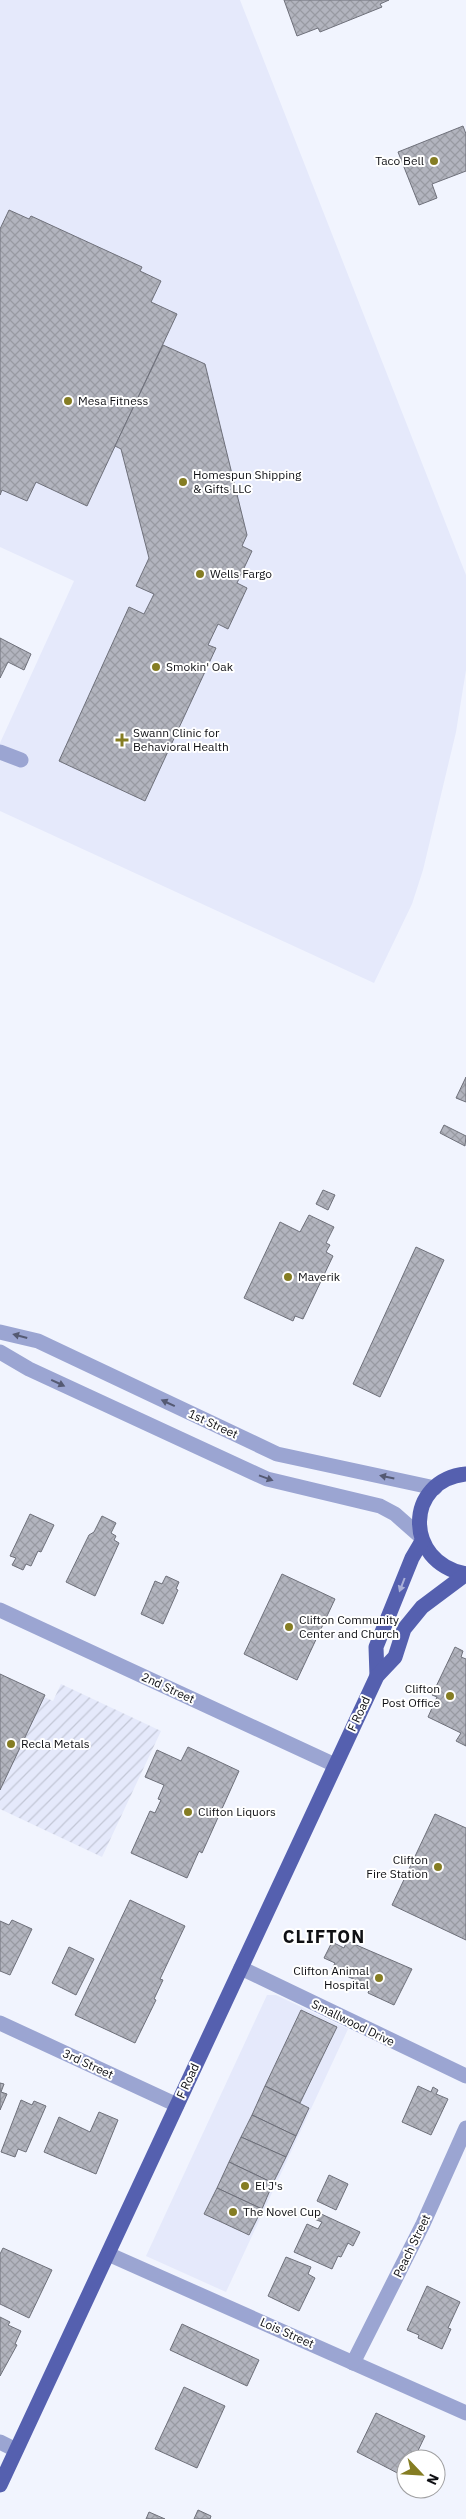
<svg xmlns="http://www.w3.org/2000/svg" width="466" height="2519" viewBox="0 0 466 2519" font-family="'IBM Plex Sans',sans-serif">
<defs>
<pattern id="industrial-furrows" width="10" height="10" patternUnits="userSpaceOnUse" patternTransform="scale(1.25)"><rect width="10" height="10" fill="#e5e9fb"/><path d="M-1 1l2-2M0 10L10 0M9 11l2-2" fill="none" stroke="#c3c7d6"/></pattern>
<pattern id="building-cross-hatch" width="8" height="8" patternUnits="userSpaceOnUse" patternTransform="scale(1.25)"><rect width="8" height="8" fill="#b2b4be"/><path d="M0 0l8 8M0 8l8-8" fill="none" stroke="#989aa2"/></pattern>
</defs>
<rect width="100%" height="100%" fill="#f1f4fe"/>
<g fill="#e5e9fb">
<polygon points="0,0 240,0 466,575 466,670 456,732 423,870 412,904 374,983 0,811 0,743 74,581 0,547"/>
<polygon points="267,1995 276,1995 348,2029 226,2292 146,2256"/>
</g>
<polygon fill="url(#industrial-furrows)" points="61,1684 161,1731 102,1857 0,1809 0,1790 44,1697 53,1701"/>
<g fill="url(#building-cross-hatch)" stroke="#6e707a">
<polygon points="284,0 389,0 380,4 382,7 320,32 318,28 297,36"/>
<polygon points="463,126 466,134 466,171 432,184 437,198 419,205 398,152"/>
<polygon points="9,210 29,219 31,216 142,267 140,271 161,281 151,302 177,314 87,506 36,482 27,501 2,490 0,495 0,229"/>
<polygon points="163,345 205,364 247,535 242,546 252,551 237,583 247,588 228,629 218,624 208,645 216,648 145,801 59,761 129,607 144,614 154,594 136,586 149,558 121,449 115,446"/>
<polygon points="0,638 31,654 24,670 8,662 0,678"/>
<polygon points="466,1077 466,1102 456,1098"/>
<polygon points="444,1125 466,1136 465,1146 440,1133"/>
<polygon points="323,1190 335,1195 328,1210 316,1204"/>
<polygon points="309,1215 334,1227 326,1243 330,1245 326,1252 333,1256 303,1319 295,1316 293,1321 244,1298 280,1222 300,1232"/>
<polygon points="416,1247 444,1260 380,1397 353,1384"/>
<polygon points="30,1514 54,1525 41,1552 38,1551 31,1566 26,1564 23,1570 12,1565 16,1558 10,1556"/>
<polygon points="102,1516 116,1523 111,1533 116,1536 114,1540 119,1543 95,1596 66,1582 89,1535 94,1532"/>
<polygon points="282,1574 335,1599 297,1680 244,1654"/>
<polygon points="166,1576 179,1582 176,1589 178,1590 163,1624 141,1614 155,1581 162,1584"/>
<polygon points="455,1647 463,1651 461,1657 466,1659 466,1746 456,1741 461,1733 428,1717 437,1697 432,1695"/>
<polygon points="0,1674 45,1695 0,1790"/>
<polygon points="188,1747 239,1771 202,1853 199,1851 187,1878 131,1853 150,1811 155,1813 161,1800 158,1799 164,1785 145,1777 157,1750 181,1761"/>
<polygon points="435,1814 466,1828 466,1940 392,1905"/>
<polygon points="130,1900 185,1926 160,1979 163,1980 154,1999 156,2000 135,2043 75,2015"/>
<polygon points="12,1920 32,1929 10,1975 0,1971 0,1921 9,1925"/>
<polygon points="347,1941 412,1969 394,2005 368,1993 370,1987 332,1969 335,1963 324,1958 332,1942 344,1948"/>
<polygon points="69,1947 94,1959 76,1995 52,1983"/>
<polygon points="301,2010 337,2027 300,2103 265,2086"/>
<polygon points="0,2083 4,2084 1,2092 7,2094 0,2110"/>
<polygon points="265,2086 309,2108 296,2136 252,2115"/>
<polygon points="418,2086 431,2092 433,2087 438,2090 436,2094 448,2099 431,2135 402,2122"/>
<polygon points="21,2100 32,2105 34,2101 46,2106 26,2152 18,2149 15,2157 1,2152"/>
<polygon points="99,2112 118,2120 96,2174 44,2152 59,2117 90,2132"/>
<polygon points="252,2115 296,2136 286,2157 241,2137"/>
<polygon points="241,2137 286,2157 273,2183 229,2162"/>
<polygon points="229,2162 273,2183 262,2209 217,2188"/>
<polygon points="329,2175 348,2184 336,2210 317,2201"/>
<polygon points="217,2188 262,2209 249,2235 204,2214"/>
<polygon points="317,2212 360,2232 353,2246 348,2243 341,2257 338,2256 332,2269 294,2252 307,2224 318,2229 322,2222 314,2219"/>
<polygon points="3,2248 52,2270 29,2318 0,2304 0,2254"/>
<polygon points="286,2257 311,2267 308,2274 315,2278 299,2311 268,2296"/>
<polygon points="427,2286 460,2302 448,2328 451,2329 442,2349 418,2338 419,2335 407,2330"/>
<polygon points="0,2317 10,2322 8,2325 21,2331 15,2344 17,2345 0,2376"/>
<polygon points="182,2324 259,2360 247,2386 170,2350"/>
<polygon points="184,2387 225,2406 197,2468 155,2449"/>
<polygon points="376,2413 425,2436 414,2459 406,2459 405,2477 357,2452"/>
<polygon points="198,2510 211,2516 210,2519 194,2519"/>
<polygon points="149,2512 165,2519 146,2519"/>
</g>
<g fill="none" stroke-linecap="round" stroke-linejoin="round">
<g stroke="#9ba5d2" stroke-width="15">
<polyline points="0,752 21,760"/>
<polyline points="0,1332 38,1341 277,1454 435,1488"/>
<polyline points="0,1352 29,1369 267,1479 380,1506 395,1514 421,1537"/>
<polyline points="0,1610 335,1765"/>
<polyline points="241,1968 466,2076"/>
<polyline points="0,2023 177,2105"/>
<polyline points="108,2254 466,2413"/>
<polyline points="353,2363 423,2224 466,2128"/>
<polyline points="0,2442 16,2450"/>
</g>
<g stroke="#5560af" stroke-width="15">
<path d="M466 1474C405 1480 403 1562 466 1574"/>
<polyline points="377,1676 376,1647 412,1558 422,1541"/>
<polyline points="0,2485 377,1676 395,1657 404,1629 422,1607 466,1574"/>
</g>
</g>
<defs><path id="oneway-solid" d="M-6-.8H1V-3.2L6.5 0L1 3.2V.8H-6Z" transform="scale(1.25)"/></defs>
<g fill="#555a73">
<use href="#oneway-solid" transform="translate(20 1336) rotate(-165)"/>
<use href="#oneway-solid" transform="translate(58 1383) rotate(25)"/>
<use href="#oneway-solid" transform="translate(168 1403) rotate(-155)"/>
<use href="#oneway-solid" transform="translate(387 1477) rotate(-168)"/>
<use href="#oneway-solid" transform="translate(266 1478) rotate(20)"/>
</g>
<use fill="#aab0d7" href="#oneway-solid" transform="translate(402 1585) rotate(111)"/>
<g fill="#857d23" stroke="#fff" stroke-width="2">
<circle cx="434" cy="161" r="5"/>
<circle cx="68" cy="401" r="5"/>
<circle cx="183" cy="482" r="5"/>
<circle cx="200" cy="574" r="5"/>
<circle cx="156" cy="667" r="5"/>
<path d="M119.5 732.5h5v5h5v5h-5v5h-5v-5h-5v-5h5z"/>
<circle cx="288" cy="1277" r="5"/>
<circle cx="289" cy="1627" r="5"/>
<circle cx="450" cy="1696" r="5"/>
<circle cx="11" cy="1744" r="5"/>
<circle cx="188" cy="1812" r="5"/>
<circle cx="438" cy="1867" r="5"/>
<circle cx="379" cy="1978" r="5"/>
<circle cx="245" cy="2186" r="5"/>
<circle cx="233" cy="2212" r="5"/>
</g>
<g text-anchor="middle" stroke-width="4" stroke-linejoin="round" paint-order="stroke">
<g font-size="12" fill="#0f1014" stroke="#fff" text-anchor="start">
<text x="424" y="165" text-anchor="end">Taco Bell</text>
<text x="78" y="405">Mesa Fitness</text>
<text x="193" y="479">Homespun Shipping<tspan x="193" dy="14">&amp; Gifts LLC</tspan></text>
<text x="210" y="578">Wells Fargo</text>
<text x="166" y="671">Smokin' Oak</text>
<text x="133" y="737">Swann Clinic for<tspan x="133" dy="14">Behavioral Health</tspan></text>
<text x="298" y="1281">Maverik</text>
<text x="299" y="1624">Clifton Community<tspan x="299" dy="14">Center and Church</tspan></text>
<text x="440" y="1693" text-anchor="end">Clifton<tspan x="440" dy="14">Post Office</tspan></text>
<text x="21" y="1748">Recla Metals</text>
<text x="198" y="1816">Clifton Liquors</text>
<text x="428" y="1864" text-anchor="end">Clifton<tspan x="428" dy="14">Fire Station</tspan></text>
<text x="369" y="1975" text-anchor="end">Clifton Animal<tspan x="369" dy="14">Hospital</tspan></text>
<text x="255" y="2190">El J's</text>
<text x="243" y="2216">The Novel Cup</text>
</g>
<g font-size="12" fill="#0f1014" stroke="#fff">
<text transform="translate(213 1424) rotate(25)" y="4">1st Street</text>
<text transform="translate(168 1688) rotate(25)" y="4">2nd Street</text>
<text transform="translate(359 1714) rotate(-65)" y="4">F Road</text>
<text transform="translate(353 2023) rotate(26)" y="4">Smallwood Drive</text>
<text transform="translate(88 2064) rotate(25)" y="4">3rd Street</text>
<text transform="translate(188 2081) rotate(-65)" y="4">F Road</text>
<text transform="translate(412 2246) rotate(-64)" y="4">Peach Street</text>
<text transform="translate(287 2333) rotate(24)" y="4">Lois Street</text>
</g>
<g font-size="18" font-weight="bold" letter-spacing="1" fill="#0f1014" stroke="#fff">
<text x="324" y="1943">CLIFTON</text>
</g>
</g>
<g transform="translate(421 2474) rotate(115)"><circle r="24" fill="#ffffff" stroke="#9f9fa1"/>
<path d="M0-4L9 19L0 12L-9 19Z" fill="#857d23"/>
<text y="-8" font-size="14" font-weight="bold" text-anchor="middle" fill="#0f1014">N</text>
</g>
</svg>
